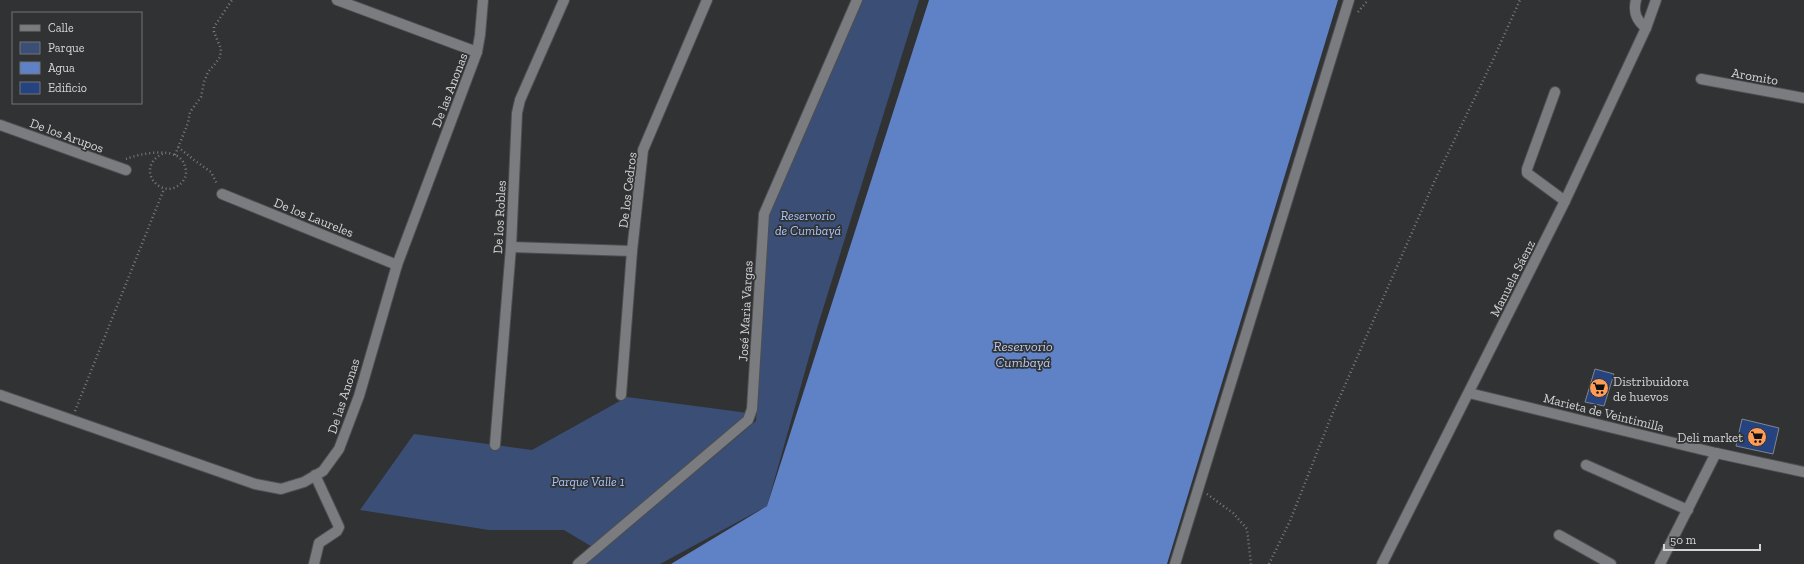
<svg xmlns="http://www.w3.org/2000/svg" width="1804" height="564" viewBox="0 0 1804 564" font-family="'Zilla Slab',serif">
<rect width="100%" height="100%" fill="#313234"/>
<g fill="#3b4f76">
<polygon points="857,0 919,0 818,325 767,506 660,564 586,564 756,421 768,214"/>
<polygon points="627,397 748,413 594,548 564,530 489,530 360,510 414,434 532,450"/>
</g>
<polygon fill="#5f81c6" points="929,0 1338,0 1167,564 671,564 767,506"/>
<g fill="#254281" stroke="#848588">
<polygon points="1595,369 1614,374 1604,406 1585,402"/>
<polygon points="1742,419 1779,428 1773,454 1736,446"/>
</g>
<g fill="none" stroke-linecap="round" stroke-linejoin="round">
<g stroke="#4d4e50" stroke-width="12">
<g id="minor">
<polyline points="337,0 477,52"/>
<path d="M1636 0C1633 12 1636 20 1646 28"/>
<polyline points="1701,79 1804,98"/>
<polyline points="1555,92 1527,169 1527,173 1565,201"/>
<polyline points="0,125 126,170"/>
<polyline points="222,194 397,265"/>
<polyline points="511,247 632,251"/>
<polyline points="1469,393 1716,453 1804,472"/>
<polyline points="0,395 255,484 281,489 304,482 323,471 339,449 359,396 397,265 477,52 480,35 483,0"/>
<polyline points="621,395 632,251 643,150 707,0"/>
<polyline points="495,445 511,247 517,113 520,100 564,0"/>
<polyline points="1586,465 1688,510"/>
<polyline points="1559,535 1611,564"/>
<polyline points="314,564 319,543 337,531 339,527 315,475"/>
<polyline points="578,564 748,420 752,409 764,214 857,0"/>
<polyline points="1175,564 1349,0"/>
<polyline points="1382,564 1565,201 1646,28 1656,0"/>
<polyline points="1660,564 1716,453"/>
</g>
</g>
<g stroke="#7a7b7c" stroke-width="2.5" stroke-dasharray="1 3" stroke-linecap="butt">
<polyline points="1358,12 1368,0"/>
<polyline points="178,147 194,160 211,172 217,184"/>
<polyline points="175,155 188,123 190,112 201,97 204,82 208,72 215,64 220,57 221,49 214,32 214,27 232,0"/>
<path d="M126 159C141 153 181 145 185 167 187 172 186 177 183 181 164 205 131 168 164 153"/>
<polyline points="75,411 164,189"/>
<polyline points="1207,494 1233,513 1247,529 1251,564"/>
<polyline points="1269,564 1290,521 1331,417 1435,180 1492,62 1520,0"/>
</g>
<use href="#minor" stroke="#7b7c7f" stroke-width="10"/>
</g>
<defs>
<g id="supermarket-disc" transform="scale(1)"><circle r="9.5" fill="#fe9c58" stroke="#313234"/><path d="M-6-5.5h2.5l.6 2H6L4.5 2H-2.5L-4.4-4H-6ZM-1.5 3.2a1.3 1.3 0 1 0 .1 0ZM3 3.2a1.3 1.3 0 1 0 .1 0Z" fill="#111"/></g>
</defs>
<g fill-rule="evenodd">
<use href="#supermarket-disc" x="1599" y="388"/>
<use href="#supermarket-disc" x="1757" y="437"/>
</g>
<g text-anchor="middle" stroke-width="3.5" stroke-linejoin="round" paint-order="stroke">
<g font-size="13" fill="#d4d5d6" stroke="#313234">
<text transform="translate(1755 76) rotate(10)" y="5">Aromito</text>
<text transform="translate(449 90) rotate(-69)" y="5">De las Anonas</text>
<text transform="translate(67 135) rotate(20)" y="5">De los Arupos</text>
<text transform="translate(627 190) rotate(-83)" y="5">De los Cedros</text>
<text transform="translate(314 217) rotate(22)" y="5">De los Laureles</text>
<text transform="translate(499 217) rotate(-87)" y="5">De los Robles</text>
<text transform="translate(1512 278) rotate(-63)" y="5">Manuela Sáenz</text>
<text transform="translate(745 311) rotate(-87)" y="5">José Maria Vargas</text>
<text transform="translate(343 396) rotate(-72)" y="5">De las Anonas</text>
<text transform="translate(1604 412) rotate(14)" y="5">Marieta de Veintimilla</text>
</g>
<g font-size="13" font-style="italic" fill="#a7c4fc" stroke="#313234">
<text x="808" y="220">Reservorio<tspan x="808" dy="15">de Cumbayá</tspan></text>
<text x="588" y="486">Parque Valle 1</text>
</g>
<g font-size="13" fill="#d4d5d6" stroke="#313234" text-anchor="start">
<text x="1613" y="386">Distribuidora<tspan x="1613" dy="15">de huevos</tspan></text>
<text x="1743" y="442" text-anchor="end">Deli market</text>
</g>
<g font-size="14" font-style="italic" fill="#b6c9ef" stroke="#313234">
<text x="1023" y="351">Reservorio<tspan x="1023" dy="16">Cumbayá</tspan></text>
</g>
</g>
<rect x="12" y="12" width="130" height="92" fill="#313234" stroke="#727375"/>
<rect x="20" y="25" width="20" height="6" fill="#7b7c7f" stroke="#727375"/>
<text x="48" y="32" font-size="12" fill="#d4d5d6">Calle</text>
<rect x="20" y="42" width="20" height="12" fill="#3b4f76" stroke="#727375"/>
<text x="48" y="52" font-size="12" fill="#d4d5d6">Parque</text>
<rect x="20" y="62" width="20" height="12" fill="#5f81c6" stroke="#727375"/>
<text x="48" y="72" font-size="12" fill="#d4d5d6">Agua</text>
<rect x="20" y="82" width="20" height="12" fill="#254281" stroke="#727375"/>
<text x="48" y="92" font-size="12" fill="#d4d5d6">Edificio</text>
<path d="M1664 544v6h96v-6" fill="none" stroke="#d4d5d6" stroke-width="2"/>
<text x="1670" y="544" font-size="12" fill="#d4d5d6" stroke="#313234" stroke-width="3" paint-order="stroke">50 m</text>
</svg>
